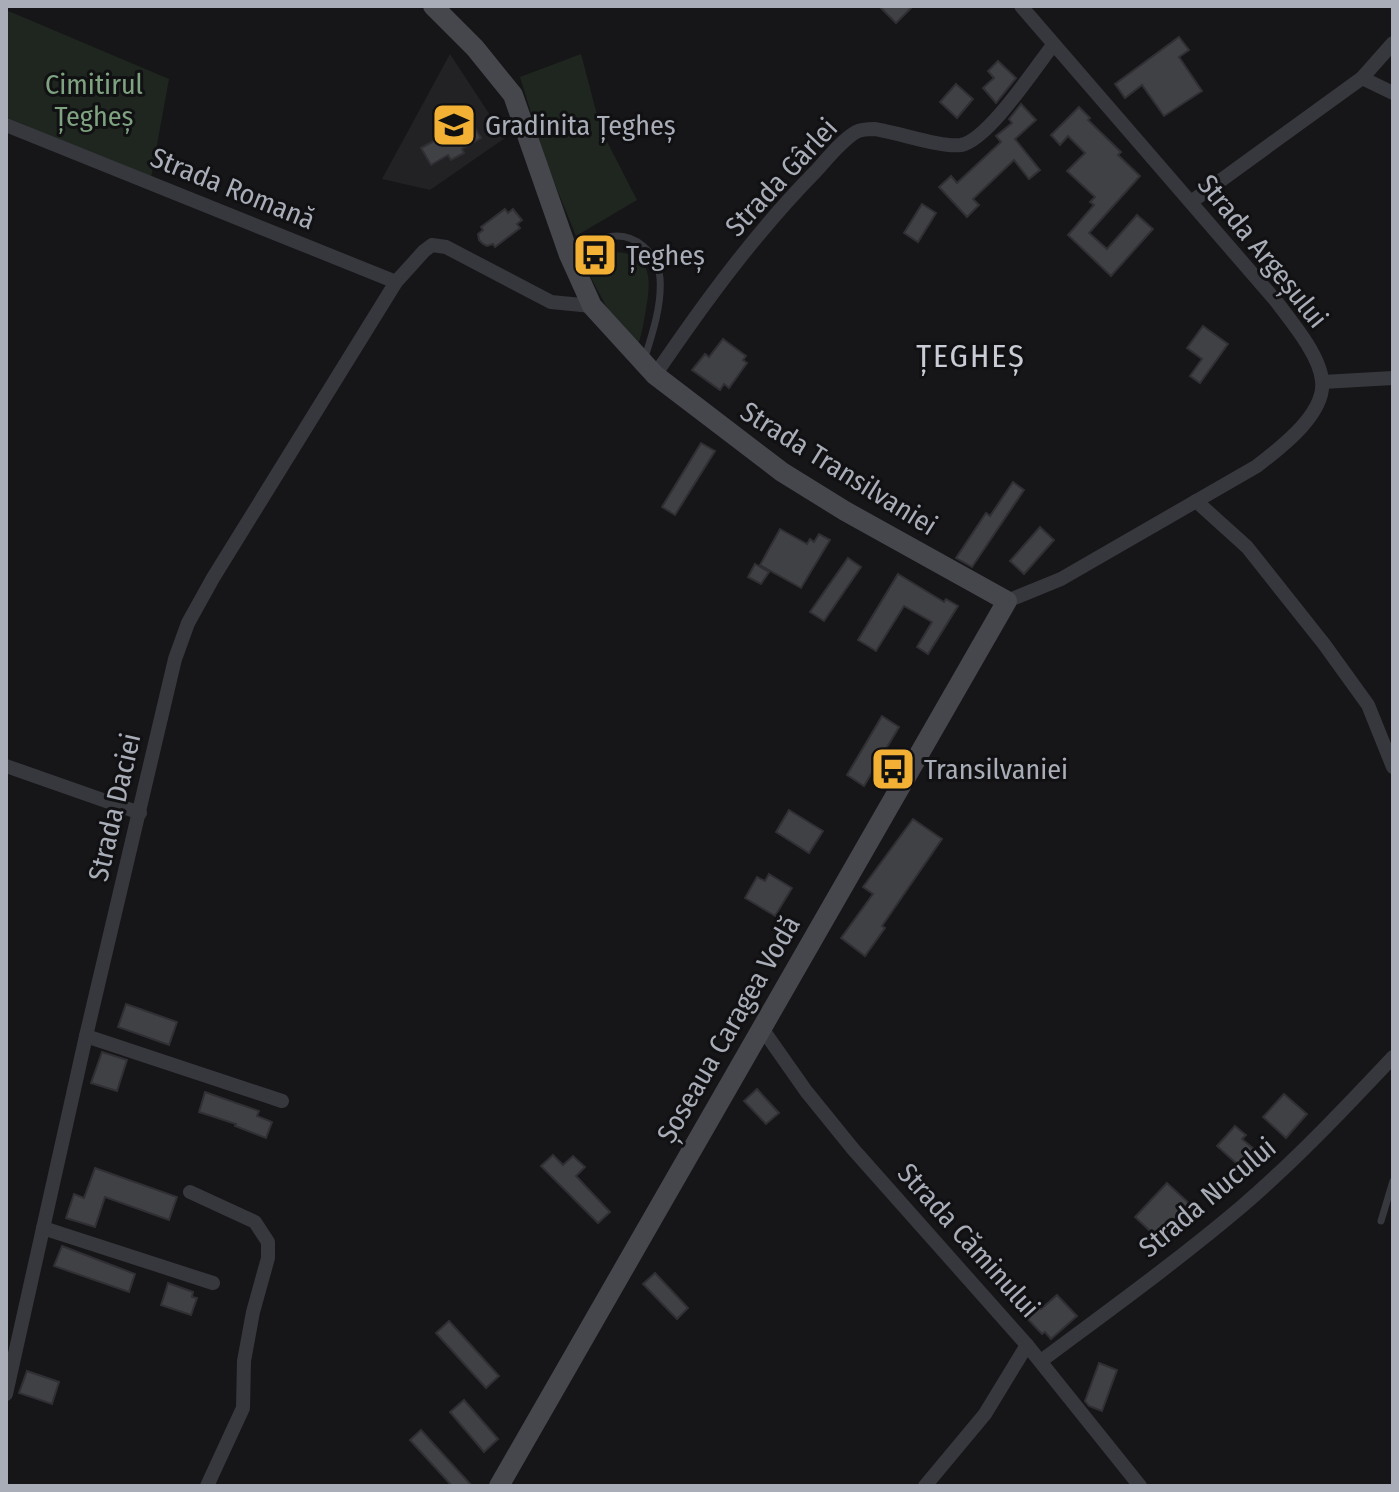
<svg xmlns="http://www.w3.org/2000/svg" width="1399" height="1492" viewBox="0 0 1399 1492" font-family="'Fira Sans Condensed',sans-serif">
<rect width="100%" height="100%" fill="#161618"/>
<polygon fill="#222225" points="450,54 505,138 430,190 382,179"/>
<g fill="#1e261f">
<polygon points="6,10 169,79 151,178 6,117"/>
<polygon points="581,54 601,130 637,200 576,236 546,162 520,77"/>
<path d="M615 252C653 254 651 279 646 309 644 321 642 335 637 347L613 319 590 276C593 264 604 257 615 252Z"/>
</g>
<g fill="#404145" stroke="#303034" stroke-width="2">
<polygon points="879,6 913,6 896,23"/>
<polygon points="1179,37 1189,50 1179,57 1202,91 1164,116 1142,85 1125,98 1115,84"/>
<polygon points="998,61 1016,78 996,103 983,88 994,78 988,71"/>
<polygon points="956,84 973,99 957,118 940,102"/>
<polygon points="1021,104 1036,120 1015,139 1040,170 1029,179 1014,160 973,199 979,205 967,217 939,187 951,176 957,183 1001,142 996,136 1012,123 1009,119"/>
<polygon points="1079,107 1090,118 1088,120 1121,152 1118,155 1140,176 1089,233 1107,249 1137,215 1153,229 1111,276 1068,235 1094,205 1090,202 1095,197 1067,171 1085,153 1068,136 1060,145 1051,135"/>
<polygon points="470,120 481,138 462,149 464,153 451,160 448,155 431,165 421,148 441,137 438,132 450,125 454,129"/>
<polygon points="922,204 936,213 918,242 904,233"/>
<polygon points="505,209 508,213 513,209 522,220 517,224 520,228 495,247 493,244 487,246 483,244 479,240 478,234 483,230 481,227"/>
<polygon points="1203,326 1228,344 1200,383 1190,376 1202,359 1187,348"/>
<polygon points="723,339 746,356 743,360 747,363 729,388 724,384 720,390 692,370 705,354 709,357"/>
<polygon points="701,443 715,451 675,515 662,507"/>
<polygon points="1013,482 1024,490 972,567 956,558 986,513 990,516"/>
<polygon points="1040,527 1054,540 1024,574 1010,561"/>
<polygon points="780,529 807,544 810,539 814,542 819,534 830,540 801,588 760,565"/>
<polygon points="848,558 861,567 824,621 810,612"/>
<polygon points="755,564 769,572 761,584 748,577"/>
<polygon points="898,574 944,602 946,599 958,606 928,654 917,647 932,622 904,606 876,651 858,640"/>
<polygon points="882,716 899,727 864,786 847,775"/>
<polygon points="789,810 823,831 809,853 776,832"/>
<polygon points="913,819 942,839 882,926 885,928 865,956 841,938 873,894 863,887"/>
<polygon points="769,874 792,888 775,916 745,898 757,877 765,881"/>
<polygon points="126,1004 177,1022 169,1045 118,1027"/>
<polygon points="102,1052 127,1060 117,1091 91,1083"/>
<polygon points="757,1089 779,1113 766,1124 744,1101"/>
<polygon points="205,1092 259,1111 257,1116 272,1122 266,1138 235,1126 236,1124 199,1112"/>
<polygon points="1284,1094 1307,1114 1286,1138 1263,1117"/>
<polygon points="1235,1126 1246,1135 1242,1139 1260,1154 1245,1171 1217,1146"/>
<polygon points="553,1155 563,1165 573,1156 585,1167 576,1176 610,1212 598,1223 541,1166"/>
<polygon points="95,1168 177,1197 169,1220 105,1197 95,1227 66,1218 74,1194 84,1198"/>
<polygon points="1167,1183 1192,1206 1184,1214 1189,1219 1165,1245 1135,1217"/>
<polygon points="62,1246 135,1274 129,1292 54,1266"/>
<polygon points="655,1273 688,1308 677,1319 643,1284"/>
<polygon points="168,1283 193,1292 192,1297 197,1298 191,1315 161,1305"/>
<polygon points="1057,1295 1077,1316 1051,1339 1045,1332 1042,1334 1023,1314 1035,1302 1041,1309"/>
<polygon points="449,1321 499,1376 486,1388 436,1333"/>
<polygon points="1099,1363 1117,1370 1102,1411 1089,1406 1085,1401"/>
<polygon points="27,1371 59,1382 52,1404 19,1393"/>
<polygon points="464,1400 498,1439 484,1452 450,1412"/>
<polygon points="421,1430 472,1486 452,1486 410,1440"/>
</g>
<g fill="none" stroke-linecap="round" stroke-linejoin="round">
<g stroke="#37383d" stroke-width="7">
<path d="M575 264C584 253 594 240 608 237 634 231 658 253 660 278 662 304 653 332 645 357"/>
<polyline points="1381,1221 1393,1181"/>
</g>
<g stroke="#37383d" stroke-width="14">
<polyline points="1362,78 1393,93"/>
<polyline points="6,125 396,282"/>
<polyline points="1191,202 1362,78 1393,43"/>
<path d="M655 375C704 303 755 233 816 171 828 158 841 141 856 132 862 129 868 129 874 129 897 132 941 148 961 145 988 140 1035 68 1053 45"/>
<polyline points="1323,382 1393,378"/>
<polyline points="1196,501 1247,547 1324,644 1368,705 1393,767"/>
<path d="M1007 601 1061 579 1257 466C1280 448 1326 414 1322 381 1320 355 1291 321 1276 301L1021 6"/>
<polyline points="6,766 140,813"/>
<polyline points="761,1027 806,1091 853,1149 1027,1345 1140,1486"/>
<polyline points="86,1036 282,1101"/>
<polyline points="190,1192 255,1222 268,1242 268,1258 253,1312 244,1361 243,1408 207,1486"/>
<polyline points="43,1228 213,1283"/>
<path d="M1041 1361C1108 1311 1176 1262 1240 1208 1295 1161 1344 1109 1393 1057"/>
<polyline points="6,1394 86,1036 175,659 188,623 213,578 396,282 424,251 432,245 446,247 551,302 592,306"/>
<polyline points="925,1486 985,1414 1027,1345"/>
</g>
<polyline stroke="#45474d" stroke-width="20" points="433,6 475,48 513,95 569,255 592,306 655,375 782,472 845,511 1007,601 499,1486"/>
</g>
<defs>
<g id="school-square" transform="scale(2.3)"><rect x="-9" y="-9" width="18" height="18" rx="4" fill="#f2b134" stroke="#111113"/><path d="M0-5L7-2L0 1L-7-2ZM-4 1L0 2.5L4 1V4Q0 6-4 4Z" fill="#111"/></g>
<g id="bus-square" transform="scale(2.3)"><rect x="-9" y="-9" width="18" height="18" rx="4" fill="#f2b134" stroke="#111113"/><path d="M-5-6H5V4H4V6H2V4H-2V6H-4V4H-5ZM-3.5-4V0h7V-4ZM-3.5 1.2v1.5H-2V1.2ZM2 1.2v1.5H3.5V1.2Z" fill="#111"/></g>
</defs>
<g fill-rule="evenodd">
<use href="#school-square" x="454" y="125"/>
<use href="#bus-square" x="595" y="255"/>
<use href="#bus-square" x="893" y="769"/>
</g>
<g text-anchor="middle" stroke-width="6" stroke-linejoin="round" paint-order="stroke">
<g font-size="28" fill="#7fa381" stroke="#111113">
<text x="94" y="94">Cimitirul<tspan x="94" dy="32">Țegheș</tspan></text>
</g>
<g font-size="28" fill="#a8adb8" stroke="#111113" text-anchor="start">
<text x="485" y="135">Gradinita Țegheș</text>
<text x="626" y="265">Țegheș</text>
<text x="924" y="779">Transilvaniei</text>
</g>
<g font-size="28" fill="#a8adb8" stroke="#111113">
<text transform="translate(781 177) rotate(-47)" y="10">Strada Gârlei</text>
<text transform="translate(233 188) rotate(22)" y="10">Strada Romană</text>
<text transform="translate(1263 251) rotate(51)" y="10">Strada Argeșului</text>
<text transform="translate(839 468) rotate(32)" y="10">Strada Transilvaniei</text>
<text transform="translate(114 807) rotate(-77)" y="10">Strada Daciei</text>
<text transform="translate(728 1029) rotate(-60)" y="10">Șoseaua Caragea Vodă</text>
<text transform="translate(1207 1197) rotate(-40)" y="10">Strada Nucului</text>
<text transform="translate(969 1240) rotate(48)" y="10">Strada Căminului</text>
</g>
<g font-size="32" letter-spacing="2" fill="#c9ccd4" stroke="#111113">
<text x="971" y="367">ȚEGHEȘ</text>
</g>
</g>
<rect width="1399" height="1492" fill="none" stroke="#a8adb8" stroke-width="16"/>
</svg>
